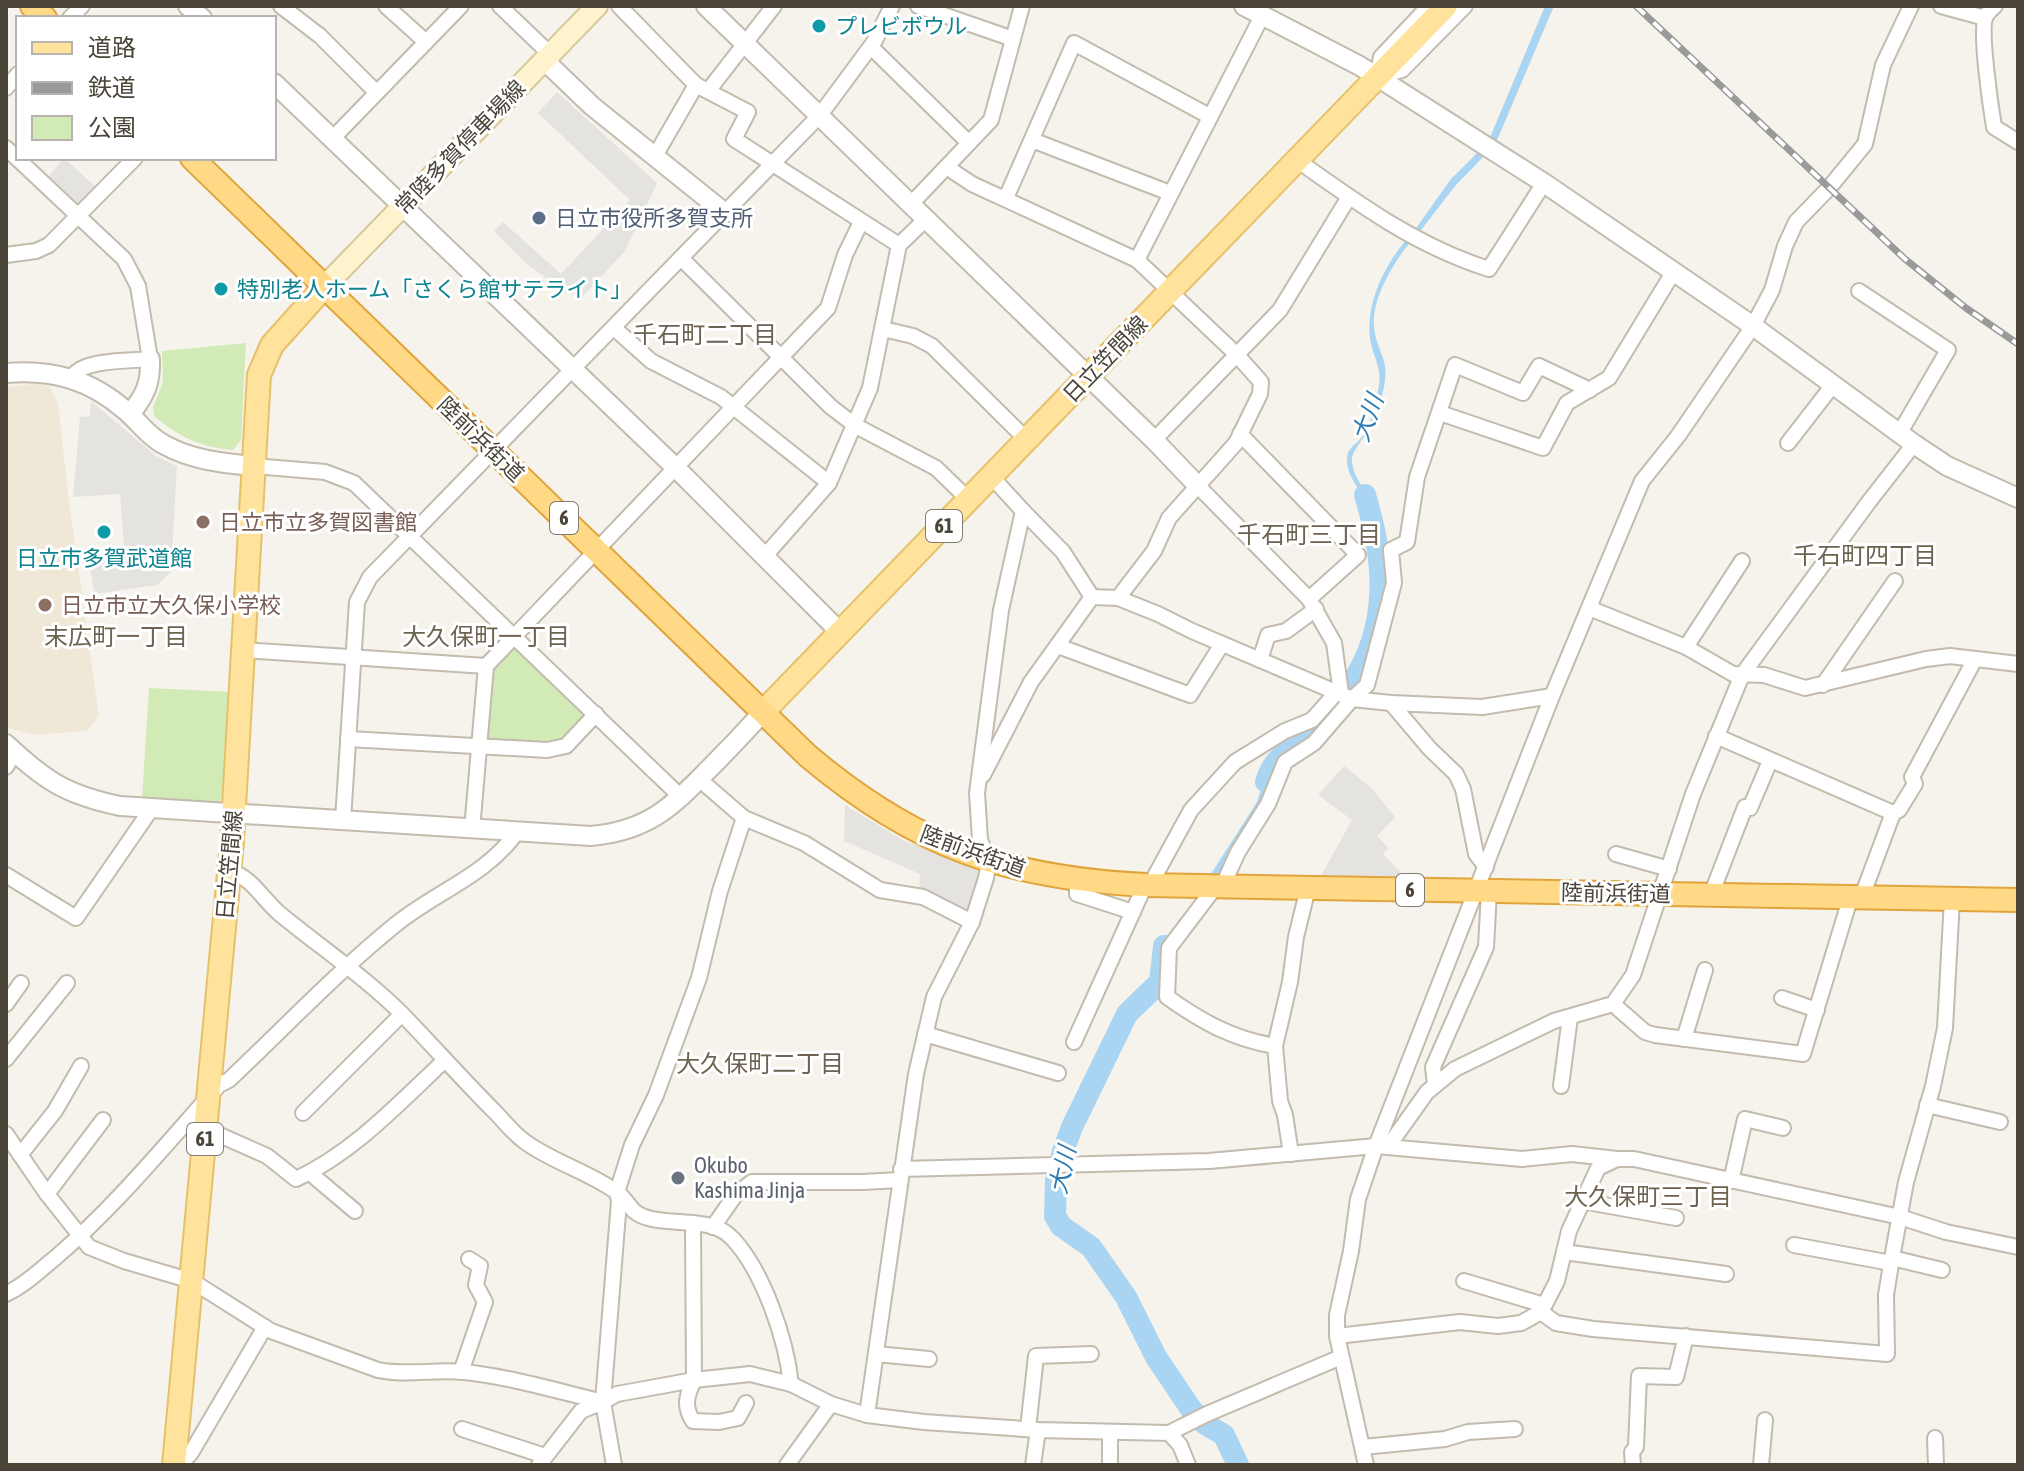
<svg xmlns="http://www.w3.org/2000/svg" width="2024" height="1471" viewBox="0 0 2024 1471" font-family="'Asap Condensed','Noto Sans JP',sans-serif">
<rect width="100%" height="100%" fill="#f6f3ec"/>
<polygon fill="#efe8d6" points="33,384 49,386 58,403 68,494 99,716 87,731 33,735 6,727 6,387"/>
<g fill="#d2eab5">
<path d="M246 343 241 440 233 450C200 447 179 437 154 416L153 407 163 382 162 351Z"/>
<polygon points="509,647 516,647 584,708 585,722 561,742 542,746 483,740 488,669"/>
<polygon points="149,688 233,692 226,796 219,802 142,799"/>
</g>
<g fill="#e5e3e0">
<polygon points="557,92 657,183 625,251 583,296 566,293 527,264 494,231 503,222 561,274 630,200 538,113"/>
<polygon points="64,158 97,188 86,202 78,203 49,176"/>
<polygon points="91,401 156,456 177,466 171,572 157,585 94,594 90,563 125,558 120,494 73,497 80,417 90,416"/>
<polygon points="1344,766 1371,788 1395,817 1377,836 1388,848 1383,854 1405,877 1321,876 1352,820 1318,795"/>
<polygon points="845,805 903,840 978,870 981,876 966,916 919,892 920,874 844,841"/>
</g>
<g fill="#a9d4f2">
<polygon points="1545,6 1554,6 1495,145 1489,140"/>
<polygon points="1478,152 1484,156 1455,186 1418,234 1414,231 1451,179"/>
<path d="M1408 238 1412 240C1393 263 1368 303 1375 334 1380 356 1389 360 1384 387 1382 396 1380 407 1376 416 1372 428 1353 449 1352 458 1351 473 1362 484 1367 497 1381 529 1392 570 1385 604 1382 618 1377 632 1373 645 1368 661 1364 676 1353 689L1348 680 1354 675C1370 630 1398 582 1377 534 1373 523 1368 512 1364 500 1358 486 1348 477 1347 461 1347 447 1354 447 1362 437 1371 426 1376 399 1379 385 1382 367 1372 355 1370 338 1366 302 1385 264 1408 238Z"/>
<path d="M1334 698 1343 699C1329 717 1311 750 1285 750L1280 755 1263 806 1223 872 1211 874 1257 802 1271 760 1292 743 1296 744C1302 738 1303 733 1307 728 1316 718 1326 709 1334 698Z"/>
</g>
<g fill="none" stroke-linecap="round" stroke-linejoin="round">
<g stroke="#a9d4f2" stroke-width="22">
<path d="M1266 782C1277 747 1294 756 1312 735 1318 729 1321 721 1326 714 1334 705 1343 697 1350 686 1391 625 1385 561 1365 495"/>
<polyline points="1164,946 1160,982 1127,1014 1072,1127 1063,1151 1056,1181 1055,1216 1061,1226 1091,1247 1126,1297 1156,1357 1191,1409 1205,1424 1224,1435 1238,1465"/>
</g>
<g stroke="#c2bbae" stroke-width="18">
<g id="minor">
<polyline points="281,6 320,36 376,92"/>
<polyline points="386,6 426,42"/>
<polyline points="500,6 550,54"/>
<polyline points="619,6 696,85"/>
<polyline points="918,6 1013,39"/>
<polyline points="1429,6 1381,57 1377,77 1402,70 1465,6"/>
<polyline points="1941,6 1985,18"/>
<path d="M1995 6C1992 9 1988 12 1986 16 1979 28 1991 109 1994 127L2018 142"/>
<polyline points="70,18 82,6"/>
<polyline points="871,47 969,143"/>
<polyline points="6,88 18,74"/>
<polyline points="708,91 774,6"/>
<polyline points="332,139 461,6"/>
<polyline points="1032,140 1170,193"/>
<path d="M6 148 124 259 138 286 150 359C130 361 80 359 72 378"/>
<polyline points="655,156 696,85 748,112 734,139 899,245"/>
<path d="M1297 160C1357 203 1418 247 1489 269L1544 183"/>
<polyline points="948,168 972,184 1137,260 1236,354 1261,382 1260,394 1236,443 1169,518 1154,551 1118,598"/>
<polyline points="1006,198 1074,43 1209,116"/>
<polyline points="911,204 991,120 1022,6"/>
<polyline points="6,255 36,251 49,245 135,158"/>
<polyline points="681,258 831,407 856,426 936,468 969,500"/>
<polyline points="1137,260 1262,16"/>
<polyline points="1859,291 1948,350 1899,434"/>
<polyline points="614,328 651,361 721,397 829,483"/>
<polyline points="883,329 913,336 932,346 1027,440"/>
<polyline points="1440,413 1543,448 1567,403 1609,378 1674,271"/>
<polyline points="1240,434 1358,555 1309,599"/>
<polyline points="1154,440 1280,310 1349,197"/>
<polyline points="1788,443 1833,385"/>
<polyline points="253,466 325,472 354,483 682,798"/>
<polyline points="1199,487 1309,599 1334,643 1341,693"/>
<polyline points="765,556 829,483 870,388 899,245 925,220"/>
<polyline points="1092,597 1118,598 1158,614 1192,631 1352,699 1391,703 1482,707 1552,696"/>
<polyline points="1589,608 1686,647 1733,674 1764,675 1805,688 1926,659 1950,656 2018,664"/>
<polyline points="1058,646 1190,695 1222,644"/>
<polyline points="1686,647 1742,561"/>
<polyline points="244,650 486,666"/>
<polyline points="1260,660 1268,635 1286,631 1316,609"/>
<polyline points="1823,685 1895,581"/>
<polyline points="1391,703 1429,748 1456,774 1463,789 1476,854 1486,867"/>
<polyline points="1716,736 1893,813 1861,899"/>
<polyline points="348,739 547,750 566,746 596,714"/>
<polyline points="6,767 15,752"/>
<polyline points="983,775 1031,682 1092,597 1063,552 1023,511"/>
<polyline points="699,779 744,818 804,843 880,890 923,897 972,922"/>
<polyline points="1893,813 1899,810 1915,784 1912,777 1975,659"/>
<polyline points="343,820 357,602 370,577 820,115 874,42 892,6"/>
<polyline points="472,830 486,666 828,308 845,255 861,222"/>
<polyline points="1616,854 1669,869"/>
<path d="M230 872C250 875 264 901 280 914 320 947 365 977 402 1014 433 1046 463 1080 494 1111 504 1121 513 1133 524 1141 552 1162 587 1171 615 1191 632 1202 626 1213 652 1219 679 1225 713 1217 733 1239 764 1273 786 1339 791 1384"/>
<polyline points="6,875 76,918 152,808"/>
<polyline points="1077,881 1077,894 1133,912"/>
<polyline points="1150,885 1191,810 1235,762 1285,731 1312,720 1336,693"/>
<path d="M1216 886 1169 948 1167 997C1201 1021 1232 1039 1275 1046"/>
<polyline points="1222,887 1238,852 1268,804 1285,762 1314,743 1352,699 1367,685 1394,583 1391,550 1407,542 1417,477 1455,365 1523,393 1539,366 1590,390"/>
<polyline points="1711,895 1745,807 1750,808 1770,761"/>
<polyline points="1782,998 1817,1010"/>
<polyline points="6,1004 21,983"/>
<polyline points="1613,1004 1645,1032 1655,1035 1803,1054 1850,899"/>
<polyline points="925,1034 1058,1073"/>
<polyline points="1684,1039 1705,970"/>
<polyline points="1074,1042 1145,885"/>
<polyline points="6,1059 67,983"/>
<polyline points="1435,1085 1433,1067 1486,947 1489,891"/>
<polyline points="1561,1086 1570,1017"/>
<polyline points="1927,1105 2000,1122"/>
<polyline points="303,1113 402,1014"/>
<path d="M206 1129 267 1156 296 1179C353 1153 399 1103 444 1061"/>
<path d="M6 1134 47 1194 89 1247 124 1261 192 1281 271 1331 378 1370C406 1376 435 1369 464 1372 511 1377 557 1391 603 1402L617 1394 694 1380 750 1374 791 1384 831 1404 867 1415 924 1422 1038 1430 1169 1433 1180 1445 1188 1465"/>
<polyline points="1376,1146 1390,1144 1427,1092 1455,1069 1554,1021 1613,1004 1633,975 1693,794 1742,675 1868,503 1914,444"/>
<polyline points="1291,1154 1285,1115 1280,1101 1275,1046 1290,982 1296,937 1308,888"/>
<polyline points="20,1155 55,1111 81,1066"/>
<polyline points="901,1169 1209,1161 1376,1146 1522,1159 1572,1154 1617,1159"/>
<polyline points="310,1173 355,1211"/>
<polyline points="1731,1181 1745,1119 1783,1128"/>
<polyline points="47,1194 103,1120"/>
<polyline points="1582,1201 1676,1218"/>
<path d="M693 1223 694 1380C687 1395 683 1406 693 1421L719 1422 738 1418 746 1403"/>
<polyline points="713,1227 736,1194 752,1182 862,1182 900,1180"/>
<polyline points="1794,1245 1891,1263"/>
<polyline points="1564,1252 1726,1274"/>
<polyline points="1892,1258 1942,1270"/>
<polyline points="1464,1281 1544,1305"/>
<path d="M6 1294C25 1285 39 1271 55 1258 116 1206 166 1144 219 1085L229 1080C284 1028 337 972 395 925 435 892 486 876 517 832"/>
<polyline points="1541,1312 1556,1323 1593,1329 1887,1354 1886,1295 1892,1258 1906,1182 1933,1086 1945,1028 1952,899"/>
<polyline points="1337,1336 1460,1322 1498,1326 1521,1323 1541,1312 1557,1281 1569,1231 1598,1168 1617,1159 1634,1159 1900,1217 1946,1232 2018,1247"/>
<polyline points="876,1354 929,1359"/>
<polyline points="461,1372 485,1302 476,1285 480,1266 469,1259"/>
<polyline points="867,1415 916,1074 934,997 972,922 986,878 989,861 980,840 977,793 1001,610 1023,511 991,476"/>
<polyline points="462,1429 545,1456"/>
<polyline points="1028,1429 1036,1356 1091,1354"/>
<polyline points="1110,1433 1110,1465"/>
<polyline points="1169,1433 1207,1414 1341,1357"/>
<polyline points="1935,1438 1936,1465"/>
<polyline points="1363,1447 1445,1439 1468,1432 1515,1429"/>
<polyline points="180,1465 191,1453 265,1327"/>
<polyline points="539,1465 581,1411 603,1402"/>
<polyline points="614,1465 603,1402 619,1201 617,1192 632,1145 656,1095 699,978 720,891 744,818"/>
<polyline points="787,1465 831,1404"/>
<polyline points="1033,1465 1038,1430"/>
<polyline points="1366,1465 1337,1336 1337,1315 1351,1251 1358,1199 1376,1146 1552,696 1642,481 1678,436 1753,326 1772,290 1785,246 1796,222 1829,188 1865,144 1883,65 1911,6"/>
<polyline points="1633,1465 1632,1452 1636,1447 1639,1376 1676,1377 1686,1336"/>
<polyline points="1761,1465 1765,1420"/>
</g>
</g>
<g stroke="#c2bbae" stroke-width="22">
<g id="tertiary">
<polyline points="188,6 202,18"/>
<polyline points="706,6 1154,440 1199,487"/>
<polyline points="1244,6 1360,66 1544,183 1753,326 1914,444 1947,466 2018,498"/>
<polyline points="544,60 592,106 725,213"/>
<polyline points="274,83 676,468 840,632"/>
<path d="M6 373C53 369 91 380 126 411 139 422 148 436 163 444 191 460 222 463 253 466"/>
<path d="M130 414C145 396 151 383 150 359"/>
<path d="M6 744C45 781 67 795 120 806L591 836C646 831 670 809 707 771 726 752 745 732 763 712"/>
</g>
</g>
<g stroke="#d6c79b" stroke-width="24">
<polyline id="secondary" points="324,287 597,6"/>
</g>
<g stroke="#e6c16a" stroke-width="26">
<g id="primary">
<polyline points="763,712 1446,6"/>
<polyline points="174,1465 232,841 259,375 272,345 324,287"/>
</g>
</g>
<g stroke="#e0a43c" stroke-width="26">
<g id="trunk">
<polyline points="32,6 45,18"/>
<path d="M192 158 808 756C915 846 1005 878 1145 885L2018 900"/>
</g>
</g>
<use href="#minor" stroke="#fff" stroke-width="14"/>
<use href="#tertiary" stroke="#fff" stroke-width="18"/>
<use href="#secondary" stroke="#fff3cd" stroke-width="20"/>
<use href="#primary" stroke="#ffe39c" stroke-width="22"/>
<use href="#trunk" stroke="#ffd985" stroke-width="22"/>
<g stroke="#9a9a9a" stroke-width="7">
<polyline id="rail" points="1636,6 1905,259 1966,308 2018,344"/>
</g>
<use href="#rail" stroke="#fff" stroke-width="4" stroke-dasharray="12" stroke-linecap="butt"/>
</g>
<g fill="#0f9aa8" stroke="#fff" stroke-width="3">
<circle cx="819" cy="26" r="8"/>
<circle cx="221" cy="289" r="8"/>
<circle cx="104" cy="532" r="8"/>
</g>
<circle fill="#5c6f8a" stroke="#fff" stroke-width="3" cx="539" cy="218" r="8"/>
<g fill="#8d6e63" stroke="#fff" stroke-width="3">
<circle cx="203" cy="522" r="8"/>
<circle cx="45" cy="605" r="8"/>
</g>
<circle fill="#6b7280" stroke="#fff" stroke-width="3" cx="678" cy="1178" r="8"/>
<g text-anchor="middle" stroke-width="6" stroke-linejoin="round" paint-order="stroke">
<g fill="#fff" stroke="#817c74" stroke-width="2">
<rect x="550" y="502" width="28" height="32" rx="6"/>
<rect x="926" y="510" width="36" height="32" rx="6"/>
<rect x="1396" y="874" width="28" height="32" rx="6"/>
<rect x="187" y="1123" width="36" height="32" rx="6"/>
</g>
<g font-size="20" font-weight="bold" fill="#4b4439">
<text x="564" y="525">6</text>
<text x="944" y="533">61</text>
<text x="1410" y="897">6</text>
<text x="205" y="1146">61</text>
</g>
<g font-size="22" fill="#0d838f" stroke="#fff" text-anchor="start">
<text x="835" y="34">プレビボウル</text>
<text x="237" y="297">特別老人ホーム「さくら館サテライト」</text>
<text x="104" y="566" text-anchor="middle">日立市多賀武道館</text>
</g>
<g font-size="22" fill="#4b4439" stroke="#fff">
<text transform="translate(460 147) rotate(-46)" y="8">常陸多賀停車場線</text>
<text transform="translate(1105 359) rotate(-46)" y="8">日立笠間線</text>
<text transform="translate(481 439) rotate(44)" y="8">陸前浜街道</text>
<text transform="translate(973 851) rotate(20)" y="8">陸前浜街道</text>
<text transform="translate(229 865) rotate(-85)" y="8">日立笠間線</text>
<text transform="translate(1616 893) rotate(1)" y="8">陸前浜街道</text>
</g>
<g font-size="22" fill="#4e5e75" stroke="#fff" text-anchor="start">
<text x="555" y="226">日立市役所多賀支所</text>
</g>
<g font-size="22" fill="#785e54" stroke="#fff" text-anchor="start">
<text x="219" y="530">日立市立多賀図書館</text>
<text x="61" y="613">日立市立大久保小学校</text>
</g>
<g font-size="22" fill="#5b616d" stroke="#fff" text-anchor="start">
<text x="694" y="1173">Okubo<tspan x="694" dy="25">Kashima Jinja</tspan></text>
</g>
<g font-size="24" fill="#6e6250" stroke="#fff">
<text x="705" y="343">千石町二丁目</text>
<text x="1309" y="543">千石町三丁目</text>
<text x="1865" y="564">千石町四丁目</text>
<text x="116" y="645">末広町一丁目</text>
<text x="486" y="645">大久保町一丁目</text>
<text x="760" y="1072">大久保町二丁目</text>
<text x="1648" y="1205">大久保町三丁目</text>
</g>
<g font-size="24" font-style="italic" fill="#2e7ab2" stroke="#fff">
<text transform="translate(1368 418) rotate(-70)" y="8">大川</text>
<text transform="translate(1063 1170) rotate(-78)" y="8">大川</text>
</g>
</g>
<rect width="2024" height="1471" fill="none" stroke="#4b4439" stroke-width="16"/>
<rect x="16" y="16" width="260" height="144" fill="#ffffff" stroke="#b7b4b0" stroke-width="2"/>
<rect x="32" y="42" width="40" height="12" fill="#ffe39c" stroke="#b7b4b0" stroke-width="2"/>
<text x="88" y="56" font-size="24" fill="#4b4439">道路</text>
<rect x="32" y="82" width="40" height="12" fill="#9a9a9a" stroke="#b7b4b0" stroke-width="2"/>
<text x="88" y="96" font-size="24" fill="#4b4439">鉄道</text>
<rect x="32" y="116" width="40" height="24" fill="#d2eab5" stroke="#b7b4b0" stroke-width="2"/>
<text x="88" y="136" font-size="24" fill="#4b4439">公園</text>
</svg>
